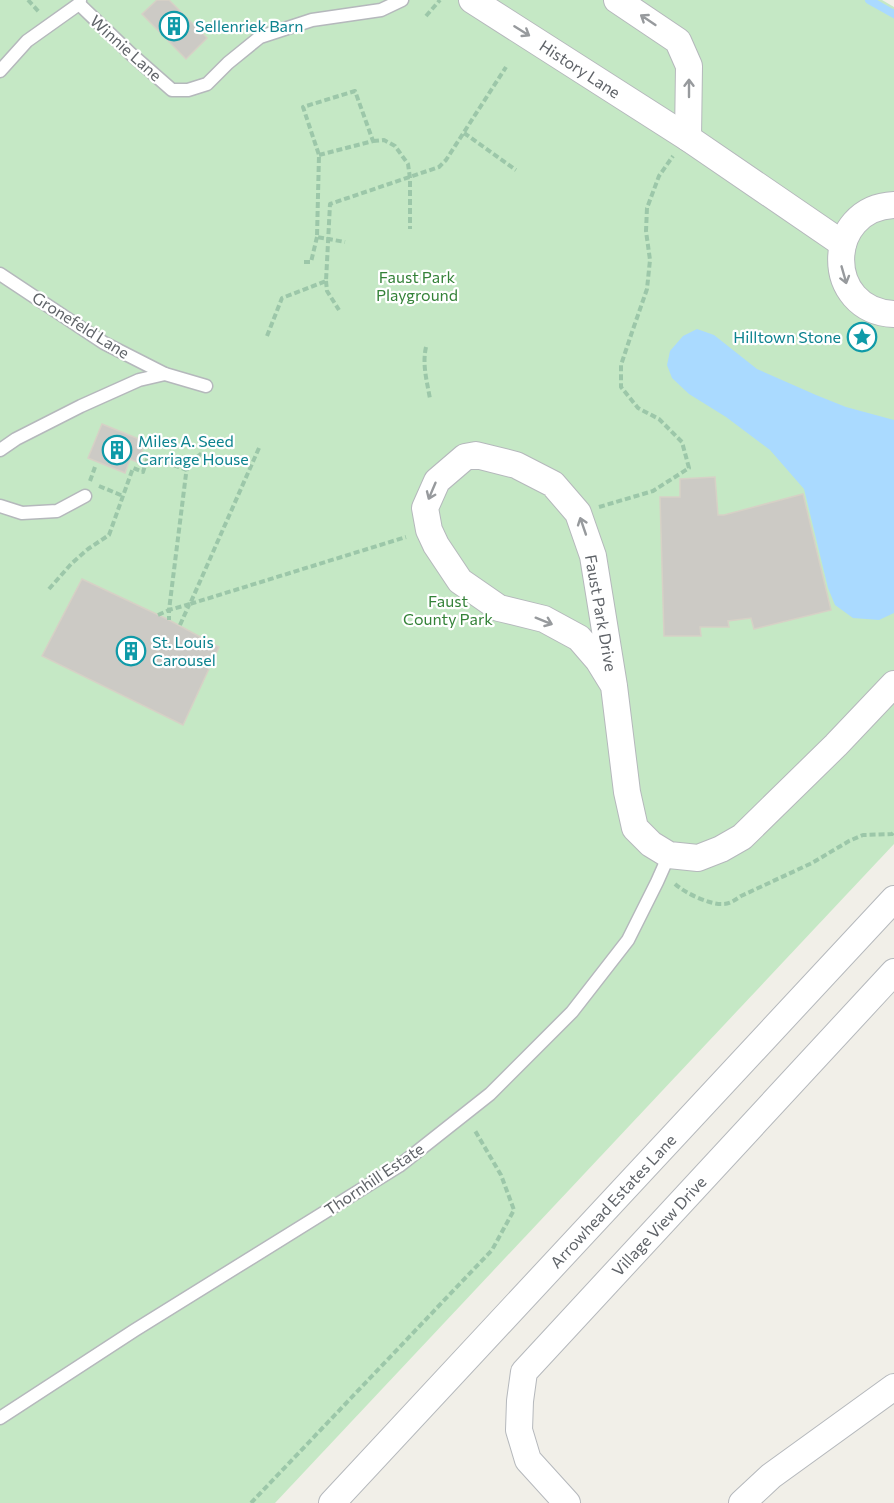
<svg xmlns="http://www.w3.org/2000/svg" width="894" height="1503" viewBox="0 0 894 1503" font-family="Commissioner,sans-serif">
<rect width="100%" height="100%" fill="#f1efe8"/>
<polygon fill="#c5e8c5" points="0,0 882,0 894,7 894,844 275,1503 0,1503"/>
<polygon fill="#aadaff" points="697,329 714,335 757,369 816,395 846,407 894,420 894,613 879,620 853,618 835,605 828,588 804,489 770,450 726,417 689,394 672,378 667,365 670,351 683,336"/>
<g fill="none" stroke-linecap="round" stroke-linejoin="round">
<polyline stroke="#aadaff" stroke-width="8" points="869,0 894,14"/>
</g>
<g fill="#cccac5" stroke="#d6d1c6" stroke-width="1.5">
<polygon points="157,0 169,0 207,38 186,59 142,14"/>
<polygon points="102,424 146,442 137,462 130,459 125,473 88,458"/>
<polygon points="715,477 718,515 724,515 803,494 831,610 754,629 751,618 728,621 729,627 700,627 701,636 664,636 660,497 680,497 680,479"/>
<polygon points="82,579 169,620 219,647 183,725 42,656"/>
</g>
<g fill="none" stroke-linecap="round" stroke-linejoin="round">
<g stroke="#b5b8bc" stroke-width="15">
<g id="lane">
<polyline points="79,4 131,54 172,90 188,90 207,84 228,63 260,37 312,20 381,10 402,0"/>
<polyline points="0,71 27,41 79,4 80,0"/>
<polyline points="0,274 104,343 165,374 206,386"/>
<polyline points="0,450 16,439 81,406 139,380 165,374"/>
<polyline points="0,506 22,513 57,511 85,496"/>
<polyline points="0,1418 135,1330 399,1166 490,1094 572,1012 628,940 657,882 669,855"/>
</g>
</g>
<g stroke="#b5b8bc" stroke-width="28">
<g id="street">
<polyline points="472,0 688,138 843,244"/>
<polyline points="617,0 678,41 689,66 688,138"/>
<path d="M894 205C824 208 823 311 894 314"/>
<polyline points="614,686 598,660 579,638 544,619 499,608 460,581 436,545 429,530 425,508 437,481 465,457 476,455 516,465 553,484 578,513 593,556 614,686 627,792 635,828 651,844 669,855 698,858 721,849 742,837 836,745 894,684"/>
<polyline points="332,1503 894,899"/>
<polyline points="567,1503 528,1460 519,1430 520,1401 524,1372 894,972"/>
<polyline points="742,1503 771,1476 894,1387"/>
</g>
</g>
<g stroke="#9cc7a9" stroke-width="4" stroke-dasharray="6 3" stroke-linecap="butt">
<polyline points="28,0 40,13"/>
<polyline points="426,16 440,0"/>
<polyline points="464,133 516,170"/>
<polyline points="373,141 384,140 395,146 408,164 410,178 410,229"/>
<polyline points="319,155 373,141 355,91 303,107 319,155 317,237 345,242"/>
<polyline points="304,262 311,262 317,237"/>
<polyline points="326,281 327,291 339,310"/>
<polyline points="267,336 282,298 326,281 330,204 439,167 446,160 506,67"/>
<path d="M426 347C422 365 427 381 430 399"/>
<polyline points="259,448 190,604 406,537"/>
<polyline points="90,481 95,467"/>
<polyline points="99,486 123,496"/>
<polyline points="599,507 653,491 689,468 682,442 659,419 638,408 621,387 621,365 631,335 647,289 650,260 646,231 647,208 659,176 673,156"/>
<polyline points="49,589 72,563 88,549 109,535 133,468 143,472 148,456 187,470"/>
<polyline points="190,604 169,610 187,466 203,452"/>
<polyline points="158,615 169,610 169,620"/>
<polyline points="180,625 189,605"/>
<path d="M675 884C685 893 710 905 723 904 730 904 735 900 741 896L812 863 849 841 863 835 892 834 894 832"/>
<polyline points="251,1503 492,1250 514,1210 501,1175 474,1129"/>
</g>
<use href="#lane" stroke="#fff" stroke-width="12"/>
<use href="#street" stroke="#fff" stroke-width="26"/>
</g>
<defs><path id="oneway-shaft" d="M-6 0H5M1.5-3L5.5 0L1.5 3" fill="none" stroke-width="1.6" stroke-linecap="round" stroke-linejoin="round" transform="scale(1.5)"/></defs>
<g stroke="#979a9d">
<use href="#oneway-shaft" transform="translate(648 20) rotate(-146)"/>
<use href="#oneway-shaft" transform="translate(522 31) rotate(32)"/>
<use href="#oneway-shaft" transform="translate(689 88) rotate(-90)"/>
<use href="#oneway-shaft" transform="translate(844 275) rotate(74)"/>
<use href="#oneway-shaft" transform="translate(432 491) rotate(113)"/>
<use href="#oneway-shaft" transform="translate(583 526) rotate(-109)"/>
<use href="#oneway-shaft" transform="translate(544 621) rotate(22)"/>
</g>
<defs>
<g id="building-ring" transform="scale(1.5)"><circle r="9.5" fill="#fff" stroke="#0f9aa8" stroke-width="1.5"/><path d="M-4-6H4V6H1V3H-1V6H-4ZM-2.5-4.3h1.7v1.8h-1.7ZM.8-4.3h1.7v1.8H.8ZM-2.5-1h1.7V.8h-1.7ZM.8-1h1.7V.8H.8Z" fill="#0f9aa8"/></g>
<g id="sight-ring" transform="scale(1.5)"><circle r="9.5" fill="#fff" stroke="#0f9aa8" stroke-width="1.5"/><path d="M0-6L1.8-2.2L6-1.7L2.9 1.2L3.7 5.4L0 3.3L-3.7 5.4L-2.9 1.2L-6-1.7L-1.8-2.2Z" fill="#0f9aa8"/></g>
</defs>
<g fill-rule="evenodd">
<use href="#building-ring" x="174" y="26"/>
<use href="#sight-ring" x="862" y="337"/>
<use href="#building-ring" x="117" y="450"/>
<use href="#building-ring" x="131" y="651"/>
</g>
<g text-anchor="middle" stroke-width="4.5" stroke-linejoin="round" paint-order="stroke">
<g font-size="16" fill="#0d838f" stroke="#fff" text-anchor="start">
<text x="195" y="32">Sellenriek Barn</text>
<text x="841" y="343" text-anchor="end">Hilltown Stone</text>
<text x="138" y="447">Miles A. Seed<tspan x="138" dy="18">Carriage House</tspan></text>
<text x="152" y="648">St. Louis<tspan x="152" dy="18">Carousel</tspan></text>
</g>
<g font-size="16" fill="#5f6368" stroke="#fff">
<text transform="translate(126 48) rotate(42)" y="6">Winnie Lane</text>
<text transform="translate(580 69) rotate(33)" y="6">History Lane</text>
<text transform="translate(81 325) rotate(32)" y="6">Gronefeld Lane</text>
<text transform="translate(601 613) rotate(80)" y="6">Faust Park Drive</text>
<text transform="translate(374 1179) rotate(-34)" y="6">Thornhill Estate</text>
<text transform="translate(613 1201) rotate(-47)" y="6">Arrowhead Estates Lane</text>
<text transform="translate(659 1226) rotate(-47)" y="6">Village View Drive</text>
</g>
<g font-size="16" fill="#348238" stroke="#fff">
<text x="417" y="283">Faust Park<tspan x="417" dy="18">Playground</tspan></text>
<text x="448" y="607">Faust<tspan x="448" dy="18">County Park</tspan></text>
</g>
</g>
</svg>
